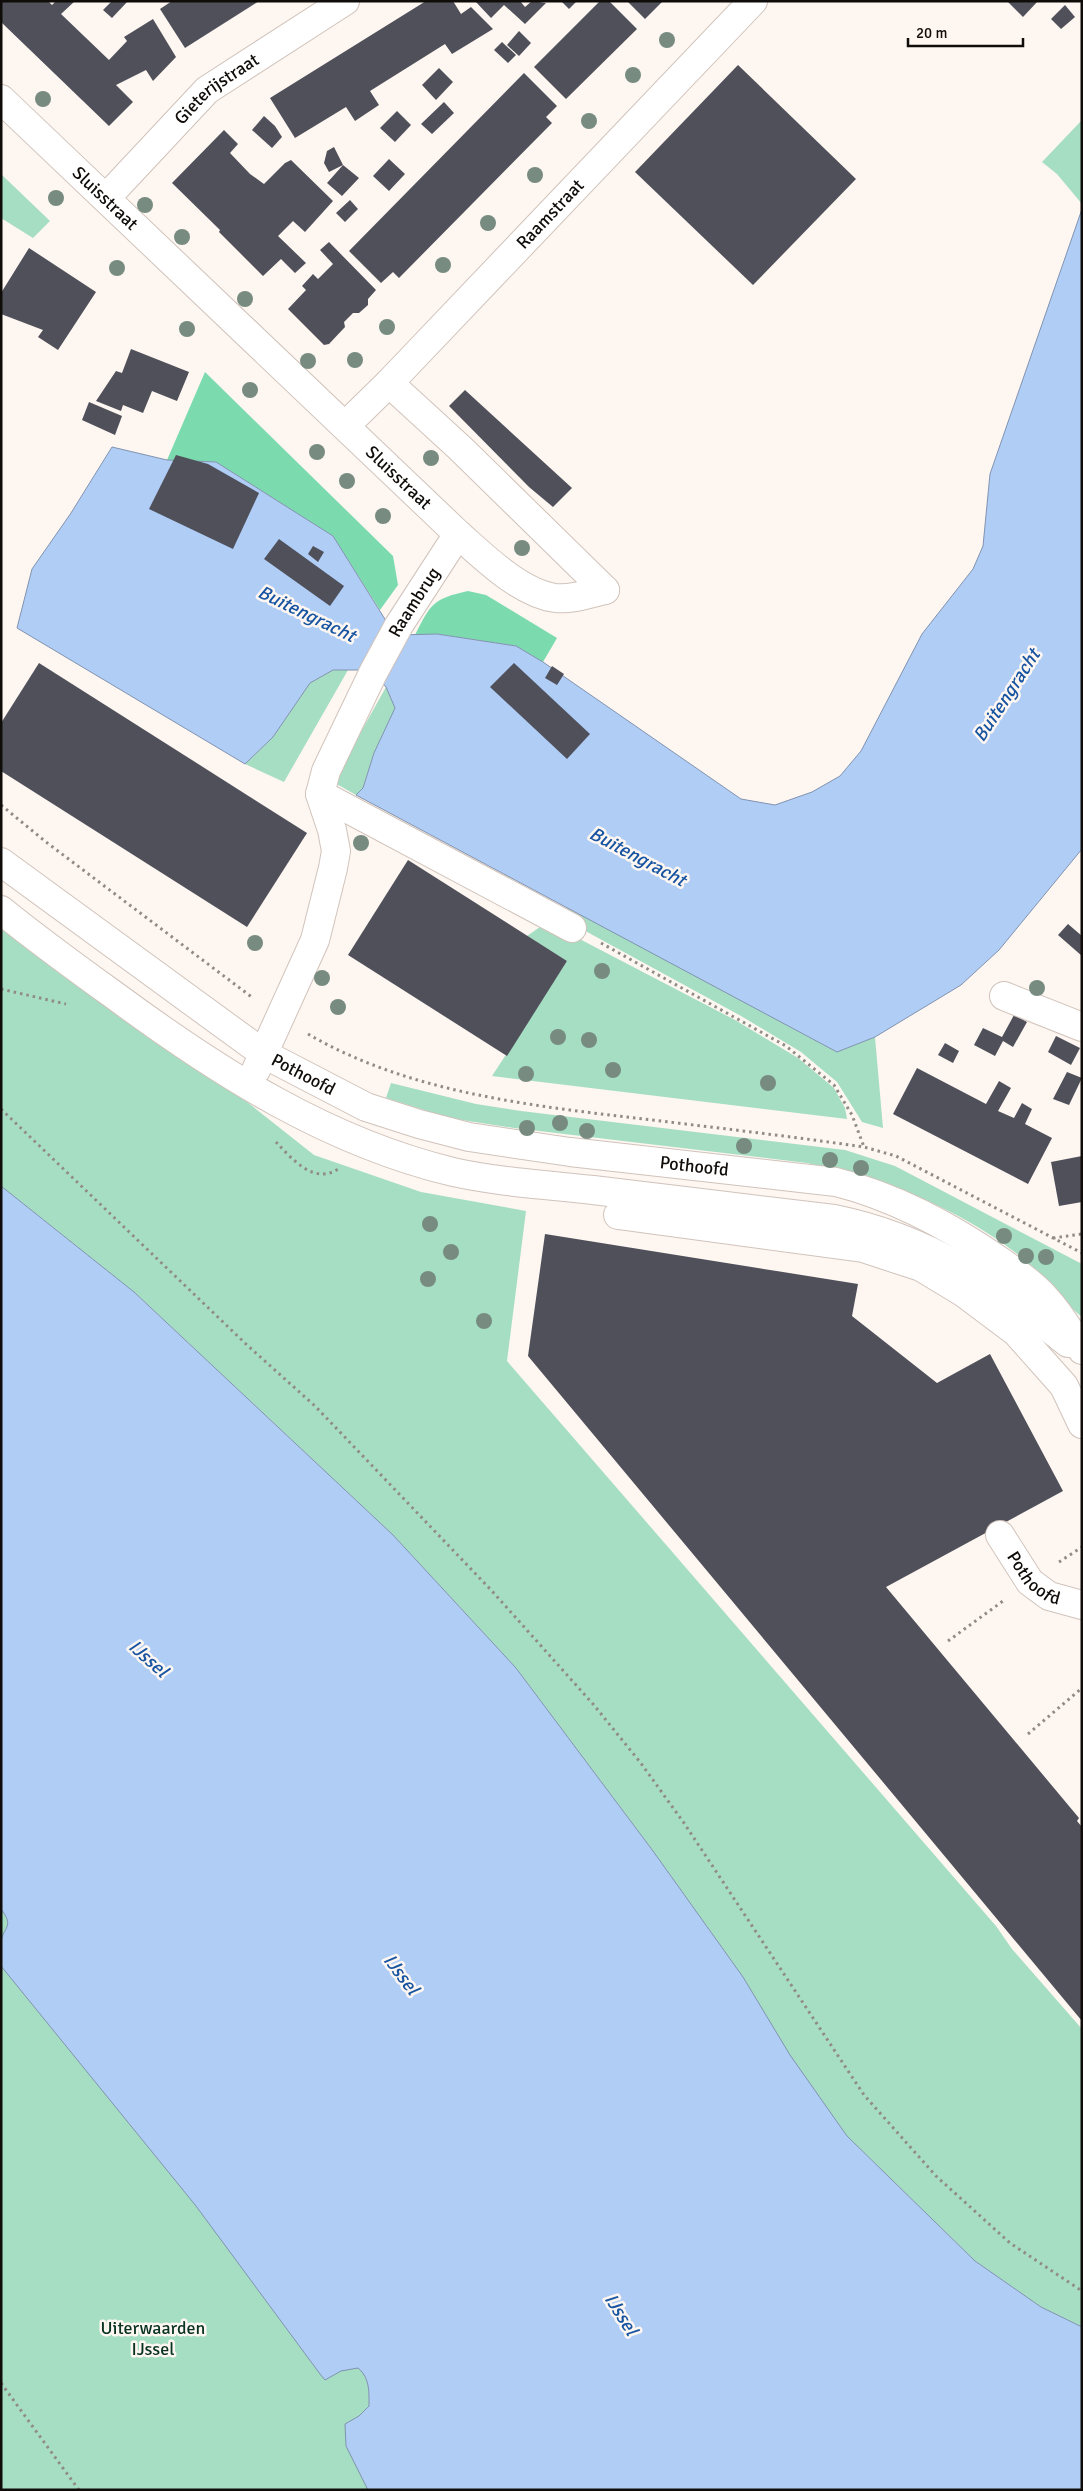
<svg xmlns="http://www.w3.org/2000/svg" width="1083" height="2491" viewBox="0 0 1083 2491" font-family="Signika,sans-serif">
<rect width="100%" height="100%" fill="#fef6f1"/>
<g fill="#a6dec3">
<polygon points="1082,120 1082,204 1057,174 1042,162"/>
<polygon points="1,174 50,221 33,238 1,218"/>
<polygon points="333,670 348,670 284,782 245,764 273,737 310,683"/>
<polygon points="386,687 396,708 374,753 363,788 356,795 333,782"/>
<polygon points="567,907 837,1052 875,1037 883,1128 862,1122 837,1082 801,1052 741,1016 567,921 563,913"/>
<polygon points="1,920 227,1086 314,1155 421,1192 526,1211 507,1361 996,1926 1012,1949 1082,2029 1082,2327 1041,2307 975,2261 847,2136 789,2055 743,1977 653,1851 516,1668 393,1535 134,1292 1,1186"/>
<polygon points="547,922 735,1020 798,1058 834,1088 845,1108 847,1119 492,1076 567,961 527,936"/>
<path d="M391 1083 476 1104 521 1111 845 1150 895 1166 1082 1264V1317C1071 1309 1063 1296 1053 1286 1042 1275 1029 1263 1016 1253 951 1204 886 1181 807 1163L514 1128 449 1118 386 1098Z"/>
<polygon points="1,1899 366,2367 417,2490 1,2490"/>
</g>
<g fill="#7cdaaf">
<polygon points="205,372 393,556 398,585 380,610 333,536 216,462 167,460"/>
<path d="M468 591 486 595 557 638 543 662 516 646 437 634 415 635C431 604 432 599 468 591Z"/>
</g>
<g fill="#b0cdf6" stroke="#8093af">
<polygon points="1082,209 1082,849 999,950 961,985 875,1037 837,1052 356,795 363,788 374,753 395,708 386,687 371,670 333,670 310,683 273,737 245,764 17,628 32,569 71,513 112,447 167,460 216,462 333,536 388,624 398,635 437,634 516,646 543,662 741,799 775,805 812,792 840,776 861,751 922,634 973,569 983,546 990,474"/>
<path d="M1 1186 134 1292 393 1535 516 1668 653 1851 743 1977 790 2055 847 2136 975 2261 1041 2307 1082 2327V2490H368L346 2446 345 2424 359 2416 369 2406C369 2392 370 2378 358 2368L341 2371 325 2380 320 2374 196 2206 1 1966C1 1958 1 1949 1 1942 3 1927 15 1927 1 1909Z"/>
</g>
<g fill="#4f505a">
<polygon points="1,1 48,1 52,5 56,1 75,1 61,14 109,60 127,41 124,37 153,19 176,57 153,81 146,70 116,85 133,102 109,126 1,22"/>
<polygon points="112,1 128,1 112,18 103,10"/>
<polygon points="172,1 259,1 185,48 160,9"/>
<polygon points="426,1 453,1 461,14 471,7 493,29 452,54 445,44 370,91 379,105 355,121 346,107 295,138 270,98"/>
<polygon points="475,1 520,1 525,7 532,1 546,3 525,24 504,5 491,18"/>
<polygon points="561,1 577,1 569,9"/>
<polygon points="600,1 609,1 637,29 566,99 534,67"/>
<polygon points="627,1 663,1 645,19"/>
<polygon points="1007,1 1038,1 1023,17"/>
<polygon points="1065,5 1075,17 1061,29 1051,19"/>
<polygon points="519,31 531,43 519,56 507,45"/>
<polygon points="502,42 516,55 508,63 494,50"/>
<polygon points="738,65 856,179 753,285 635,172"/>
<polygon points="439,68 453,82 436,100 422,85"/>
<polygon points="524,73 557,106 546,117 552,123 399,278 393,272 381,283 349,251"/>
<polygon points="444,102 454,113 432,134 421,124"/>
<polygon points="397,111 411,125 395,142 380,128"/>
<polygon points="264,116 275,126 282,137 272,148 252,130"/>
<polygon points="224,130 238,144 230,153 250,174 264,184 285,163 291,160 333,201 305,232 293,221 278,236 306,263 295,273 281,259 263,276 219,232 220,230 172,183"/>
<polygon points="334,147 343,165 359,178 342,196 327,183 343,165 329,172 324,163 327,151"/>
<polygon points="389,159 405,174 389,191 373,176"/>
<polygon points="350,200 358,209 345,222 336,213"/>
<polygon points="329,242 376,290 368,299 368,305 359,313 353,313 344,322 345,327 329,344 324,345 288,309 306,290 302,286 313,274 318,279 333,264 320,250"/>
<polygon points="29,248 96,292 58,350 38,337 43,330 1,314 1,293"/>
<polygon points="131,349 189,372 177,401 152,391 143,413 123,405 121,411 96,401 116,371 122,373"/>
<polygon points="465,390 572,488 553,507 529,487 449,406"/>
<polygon points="89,402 122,416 115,435 82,420"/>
<polygon points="176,455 208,464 259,493 233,549 149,509"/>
<polygon points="279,539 344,586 330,606 264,559"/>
<polygon points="313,546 324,552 318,562 308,554"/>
<polygon points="39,663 307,833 247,927 1,771 1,723"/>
<polygon points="514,663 590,734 567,759 490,687"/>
<polygon points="552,666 564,674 557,685 545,678"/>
<polygon points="408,860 567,961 507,1056 348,955"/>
<polygon points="1068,924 1082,936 1082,956 1058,935"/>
<polygon points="1014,1015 1027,1022 1013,1047 1003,1041 995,1056 974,1045 983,1028 1002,1037"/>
<polygon points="1056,1036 1080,1048 1071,1065 1048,1052"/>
<polygon points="945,1043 959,1051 953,1063 938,1055"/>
<polygon points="917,1068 986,1104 999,1081 1011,1088 998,1111 1014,1118 1022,1103 1032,1109 1025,1124 1052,1138 1028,1184 893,1114"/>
<polygon points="1067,1072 1082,1078 1069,1105 1053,1099"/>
<polygon points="1082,1156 1082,1202 1059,1206 1051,1162"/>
<polygon points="545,1234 858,1284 852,1316 937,1383 990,1354 1063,1491 886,1587 1079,1818 1077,1821 1082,1827 1082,2021 528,1356"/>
</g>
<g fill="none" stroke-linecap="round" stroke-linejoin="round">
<g stroke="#d0c3bb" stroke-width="30">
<g id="minor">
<path id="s1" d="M1 99 458 534C484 557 520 593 555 598 571 600 589 594 605 590"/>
<path id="s2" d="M106 198 207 90 345 1"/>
<polyline points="389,383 460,448 605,590"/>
<path id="s3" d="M345 426 389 383 753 1"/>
<polyline points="320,794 572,928"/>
<path id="s4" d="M1 862 264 1054 366 1107 419 1124 469 1137 570 1152 836 1182C896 1197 949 1226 1000 1261 1016 1273 1034 1284 1047 1300 1061 1315 1071 1333 1082 1350"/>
<path d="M1 910C39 941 78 969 118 998 220 1073 328 1142 453 1172 498 1182 547 1185 593 1190 673 1200 754 1209 834 1219 928 1238 994 1284 1068 1343"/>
<polyline points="1004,996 1082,1027"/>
<path id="s5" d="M256 1070 315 940 333 868 336 851 332 830 320 794 326 771 373 673 399 625 458 534"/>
<polyline points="618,1215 863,1248 921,1267 964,1293 1016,1332 1064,1386 1082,1424"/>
<path id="s6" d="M1000 1535 1030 1582 1049 1596 1082 1605"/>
</g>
</g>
<g stroke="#918b87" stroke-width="3" stroke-dasharray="2.5 4" stroke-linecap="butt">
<polyline points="1,805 46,842 253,998"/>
<polyline points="601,943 786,1046 834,1085 852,1115 864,1147"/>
<polyline points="1,989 66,1004"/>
<path d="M308 1034C406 1091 524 1105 635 1118 711 1127 788 1136 864 1147L896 1156 1082 1253"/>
<polyline points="1,1109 247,1345 315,1406 492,1591 593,1704 640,1762 684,1823 864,2095 936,2176 1010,2243 1082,2291"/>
<path d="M276 1142C292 1159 314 1185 338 1169"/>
<polyline points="1053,1238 1082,1234"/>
<polyline points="1059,1562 1082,1547"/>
<polyline points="948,1641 1003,1601"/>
<polyline points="1028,1734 1082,1688"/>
<polyline points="1,2383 79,2490"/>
</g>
<use href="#minor" stroke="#fff" stroke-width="28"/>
</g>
<g fill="#778b80">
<circle cx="667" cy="40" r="8"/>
<circle cx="633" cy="75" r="8"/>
<circle cx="43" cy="99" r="8"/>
<circle cx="589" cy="121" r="8"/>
<circle cx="535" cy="175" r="8"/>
<circle cx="56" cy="198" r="8"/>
<circle cx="145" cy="205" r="8"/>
<circle cx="488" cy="223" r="8"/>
<circle cx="182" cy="237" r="8"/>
<circle cx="443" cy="265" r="8"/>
<circle cx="117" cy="268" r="8"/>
<circle cx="245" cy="299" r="8"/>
<circle cx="387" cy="327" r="8"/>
<circle cx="187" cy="329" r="8"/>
<circle cx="355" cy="360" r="8"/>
<circle cx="308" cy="361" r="8"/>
<circle cx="250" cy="390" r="8"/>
<circle cx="317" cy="452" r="8"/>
<circle cx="431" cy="458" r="8"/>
<circle cx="347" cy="481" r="8"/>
<circle cx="383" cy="516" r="8"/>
<circle cx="522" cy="548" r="8"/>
<circle cx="361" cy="843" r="8"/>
<circle cx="255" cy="943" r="8"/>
<circle cx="602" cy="971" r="8"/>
<circle cx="322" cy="978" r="8"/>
<circle cx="1037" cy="988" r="8"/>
<circle cx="338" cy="1007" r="8"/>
<circle cx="558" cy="1037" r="8"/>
<circle cx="589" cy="1040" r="8"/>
<circle cx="613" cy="1070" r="8"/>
<circle cx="526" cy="1074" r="8"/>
<circle cx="768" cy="1083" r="8"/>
<circle cx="560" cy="1123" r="8"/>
<circle cx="527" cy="1128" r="8"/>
<circle cx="587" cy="1131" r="8"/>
<circle cx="744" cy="1146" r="8"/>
<circle cx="830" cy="1160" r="8"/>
<circle cx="861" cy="1168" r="8"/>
<circle cx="430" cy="1224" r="8"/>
<circle cx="1004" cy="1236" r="8"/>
<circle cx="451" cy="1252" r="8"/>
<circle cx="1026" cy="1256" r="8"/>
<circle cx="1046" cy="1257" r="8"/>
<circle cx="428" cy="1279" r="8"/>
<circle cx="484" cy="1321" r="8"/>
</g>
<g text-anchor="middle" stroke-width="5" stroke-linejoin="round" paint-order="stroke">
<g font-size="18" fill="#100c09" stroke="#fef6f1">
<text dy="6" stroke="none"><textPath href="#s2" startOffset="156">Gieterijstraat</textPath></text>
<text dy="6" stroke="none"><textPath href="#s1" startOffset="144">Sluisstraat</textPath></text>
<text dy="6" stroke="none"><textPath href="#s3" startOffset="295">Raamstraat</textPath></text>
<text dy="6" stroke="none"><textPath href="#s1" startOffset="549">Sluisstraat</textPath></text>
<text dy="6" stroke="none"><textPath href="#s5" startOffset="508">Raambrug</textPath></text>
<text dy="6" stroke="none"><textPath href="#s4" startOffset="370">Pothoofd</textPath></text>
<text dy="6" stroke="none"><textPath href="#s4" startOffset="775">Pothoofd</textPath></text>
<text dy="6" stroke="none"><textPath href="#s6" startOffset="56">Pothoofd</textPath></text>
</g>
<g font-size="18" fill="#083323" stroke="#fef6f1">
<text x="153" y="2334">Uiterwaarden<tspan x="153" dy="21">IJssel</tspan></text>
</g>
<g font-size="19" font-style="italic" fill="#1754a1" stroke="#fef6f1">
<text transform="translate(307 613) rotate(26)" y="7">Buitengracht</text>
<text transform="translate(1006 695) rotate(-57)" y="7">Buitengracht</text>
<text transform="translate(638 856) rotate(28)" y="7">Buitengracht</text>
<text transform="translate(149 1658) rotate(42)" y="7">IJssel</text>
<text transform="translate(402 1974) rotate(53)" y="7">IJssel</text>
<text transform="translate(622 2314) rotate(58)" y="7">IJssel</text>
</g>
</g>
<rect width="1083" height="2491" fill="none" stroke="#100c09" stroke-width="5"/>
<path d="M908 38v8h115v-8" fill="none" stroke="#100c09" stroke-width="2.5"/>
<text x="916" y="38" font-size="15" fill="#100c09" stroke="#fef6f1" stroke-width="4" paint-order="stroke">20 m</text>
</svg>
